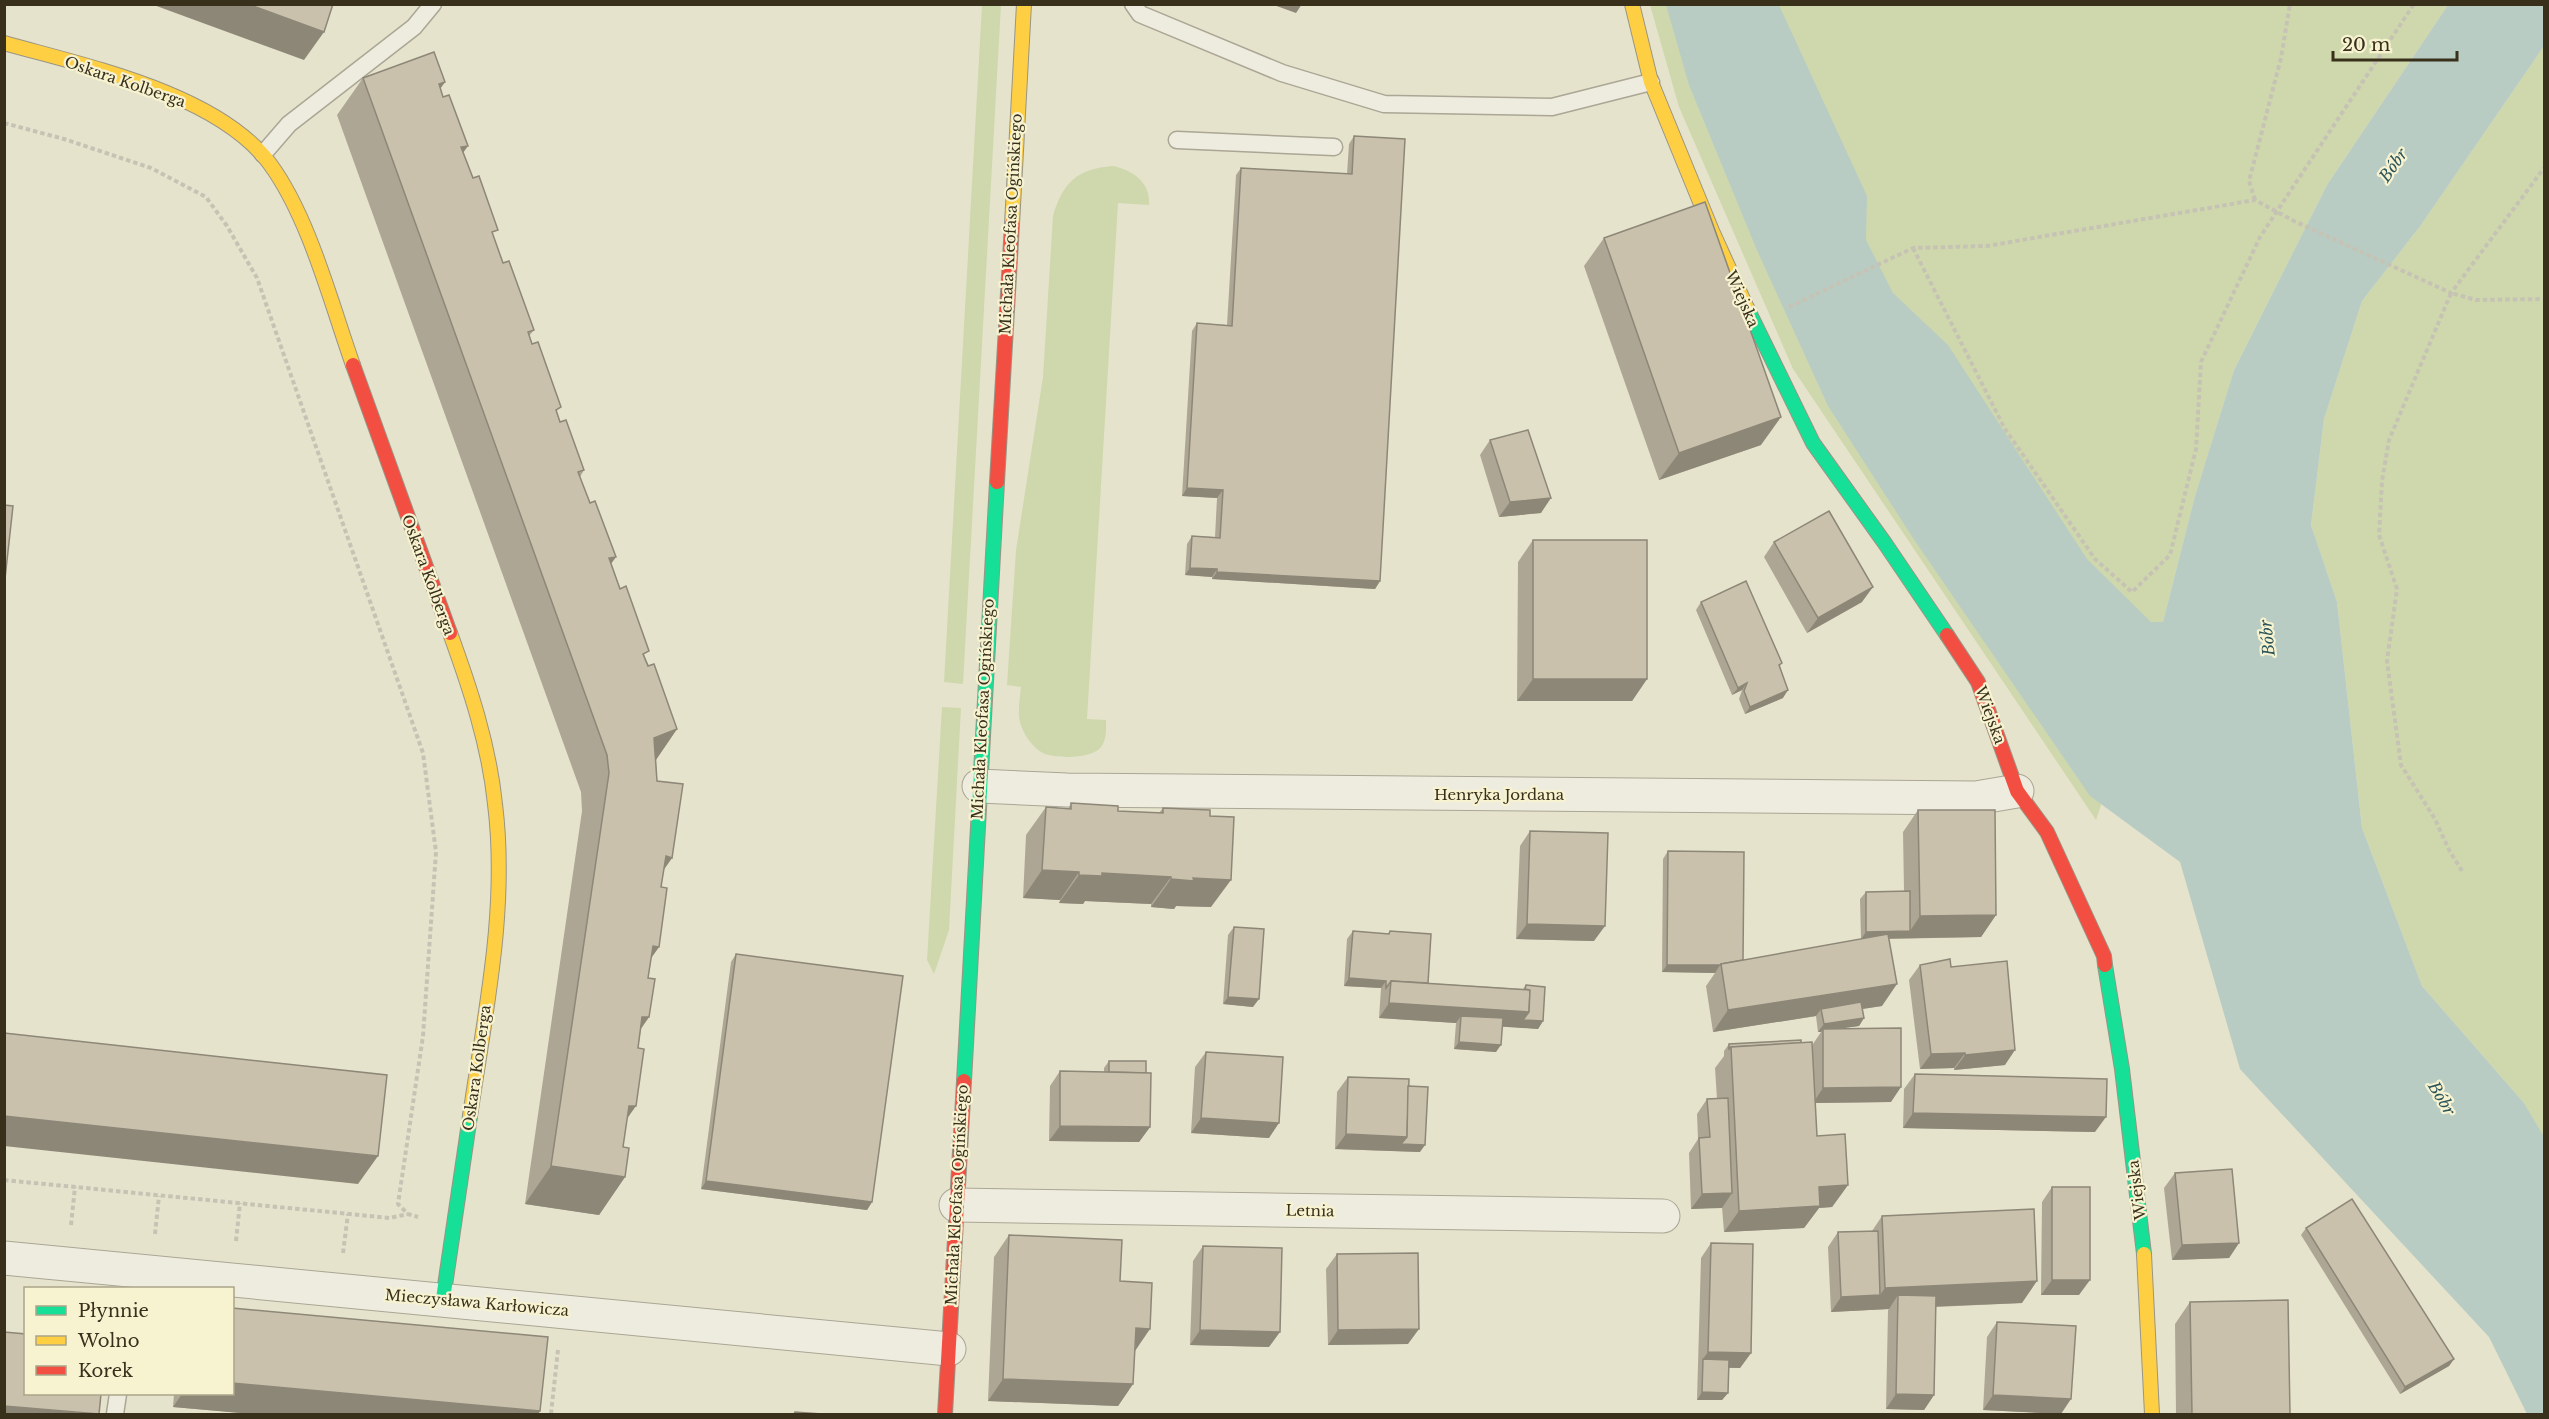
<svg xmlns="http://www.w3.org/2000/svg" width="2549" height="1419" viewBox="0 0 2549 1419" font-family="'Libre Baskerville',serif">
<rect width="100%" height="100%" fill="#e6e3cc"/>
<g fill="#cfd8ad">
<polygon points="982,5 1001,5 963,684 944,682"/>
<polygon points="1650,5 2448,5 2327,185 2234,370 2195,496 2163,622 2096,820 1793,369 1679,107"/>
<polygon points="2544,46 2544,1140 2524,1103 2422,986 2362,828 2337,602 2311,525 2324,419 2362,301 2421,225"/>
<path d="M1113 166C1132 170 1151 182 1149 205L1118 203 1087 719 1106 720C1106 729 1107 739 1101 747 1092 759 1056 759 1043 753 1034 748 1026 738 1022 728 1016 715 1020 700 1021 687L1007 685 1016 550 1043 377 1053 216C1063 182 1077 169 1113 166Z"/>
<polygon points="942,707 961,708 949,930 934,974 927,960"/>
</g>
<polygon fill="#b8ccc3" points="1666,5 1779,5 1867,196 1866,240 1893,293 1948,345 2087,559 2151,622 2163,622 2195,496 2234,370 2327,185 2448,5 2544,5 2544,46 2421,225 2362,301 2324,419 2311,525 2337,602 2362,828 2422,986 2524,1103 2544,1137 2544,1414 2527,1414 2489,1337 2240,1069 2180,862 2090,796 1915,541 1828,406 1756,248 1689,85"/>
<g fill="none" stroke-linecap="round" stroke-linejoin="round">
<g stroke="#aba695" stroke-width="19">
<g id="lane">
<polyline points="1133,4 1140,14 1282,73 1384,104 1552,107 1651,82"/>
<polyline points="1177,140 1334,147"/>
<polyline points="263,154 289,124 414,27 433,4"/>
<polyline points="115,1414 118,1394"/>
</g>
</g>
<g stroke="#aba695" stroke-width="35">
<g id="street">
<polyline points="979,786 1067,790 1976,798 2017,791"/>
<polyline points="956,1205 1663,1216"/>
<polyline points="4,1258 949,1349"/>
</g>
</g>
<g stroke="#9a9585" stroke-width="16">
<g id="fast">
<polyline points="1747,308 1813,443 1884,542 1947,635"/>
<polyline points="2105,965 2122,1069 2144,1254"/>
<polyline points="964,1081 997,482"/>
<polyline points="443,1299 470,1116"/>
</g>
</g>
<g stroke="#9a9585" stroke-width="16">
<g id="slow">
<polyline points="1632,4 1651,82 1712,231 1747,308"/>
<path d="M4 43C85 66 218 93 270 164 309 217 331 303 353 365"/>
<polyline points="1012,224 1024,4"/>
<path d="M450 633C470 688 489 745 495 804 508 908 485 1013 470 1116"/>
<polyline points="2144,1254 2152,1414"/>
</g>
</g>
<g stroke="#9a9585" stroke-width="16">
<g id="jam">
<polyline points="353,365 450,633"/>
<polyline points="997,482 1012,224"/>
<polyline points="1947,635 1978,682 2017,791 2047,832 2104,956 2105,965"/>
<polyline points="945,1414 964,1081"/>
</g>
</g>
<g stroke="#c6c3b4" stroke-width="4" stroke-dasharray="4.5 3" stroke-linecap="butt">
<polyline points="4,123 64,139 151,168 206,197 227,226 257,278 423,753 436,852 423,1036 398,1204 408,1214 418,1217"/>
<polyline points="2255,200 2249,181 2281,58 2290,4"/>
<polyline points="1913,248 2005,429 2095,559 2132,592 2170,555 2196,449 2201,362 2260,237 2414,4"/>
<polyline points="1789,307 1913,248 1987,246 2255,200 2294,221 2451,293 2544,168"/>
<polyline points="2462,871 2449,850 2435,819 2401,765 2387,661 2397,589 2379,535 2382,481 2389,440 2451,293 2476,300 2544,299"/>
<polyline points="4,1180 390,1218 408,1214"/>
<polyline points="71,1225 75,1187"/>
<polyline points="155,1234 159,1196"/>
<polyline points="236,1241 240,1203"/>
<polyline points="343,1253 348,1214"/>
<polyline points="551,1414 558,1350"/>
</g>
<use href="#lane" stroke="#edecde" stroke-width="16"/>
<use href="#street" stroke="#edecde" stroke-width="33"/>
<use href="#fast" stroke="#16e098" stroke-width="14"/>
<use href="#slow" stroke="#ffcf43" stroke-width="14"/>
<use href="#jam" stroke="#f24e42" stroke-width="14"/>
</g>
<g fill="#aea694">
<polygon points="363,78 445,82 440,88 503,263 534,330 529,336 560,422 584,470 580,477 590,503 616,557 611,563 645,657 677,729 656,760 657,781 672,858 664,869 661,887 659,947 651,958 648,978 649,1017 641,1029 623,1147 625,1177 599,1215 525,1204 582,811 581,792 337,115"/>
<polygon points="1354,136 1380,581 1375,589 1212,579 1212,577 1185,575 1187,544 1192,536 1215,537 1217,498 1182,496 1192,331 1197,323 1227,325 1236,175 1241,168 1347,174 1349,144"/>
<polygon points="1604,238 1761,445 1659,480 1584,266"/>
<polygon points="1490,440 1541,513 1499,517 1480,455"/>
<polygon points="1533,540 1647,679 1632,701 1517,701 1518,562"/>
<polygon points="1774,542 1862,602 1807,633 1764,557"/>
<polygon points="1701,602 1782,663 1780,666 1783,698 1745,714 1739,699 1742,690 1732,695 1696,610"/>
<polygon points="1071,803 1118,811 1159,813 1163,808 1211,907 1176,906 1174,909 1151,907 1151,904 1085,901 1083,904 1059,903 1060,900 1023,898 1026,835 1046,807 1068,809"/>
<polygon points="1918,810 1996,915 1981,937 1889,939 1882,1006 1862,1009 1864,1018 1859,1026 1842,1028 1891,1102 1815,1103 1817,1136 1848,1185 1832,1207 1819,1208 1804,1228 1724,1232 1722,1207 1691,1209 1689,1153 1698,1139 1697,1114 1707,1099 1717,1099 1715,1068 1724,1056 1724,1051 1729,1044 1801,1043 1813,1066 1813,1044 1821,1032 1818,1032 1816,1016 1713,1032 1706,986 1715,973 1662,972 1663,859 1668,851 1743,960 1861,939 1860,899 1866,892 1904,891 1903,832"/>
<polygon points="1530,831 1594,941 1516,939 1520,846"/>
<polygon points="1234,927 1253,1007 1223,1004 1228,935"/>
<polygon points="1353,931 1388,934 1390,931 1428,983 1523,989 1526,985 1543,1021 1538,1029 1502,1026 1496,1052 1454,1049 1456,1023 1379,1018 1381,988 1344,986 1347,939"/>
<polygon points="736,954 872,1202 867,1210 701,1189 731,962"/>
<polygon points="1920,965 1951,967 2005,1065 1954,1070 1954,1068 1920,1069 1909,980"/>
<polygon points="1206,1052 1269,1138 1191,1133 1195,1067"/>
<polygon points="1109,1061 1146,1073 1150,1127 1139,1142 1049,1141 1050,1086 1060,1071 1104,1072 1104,1068"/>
<polygon points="1915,1074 2095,1132 1903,1128 1904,1089"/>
<polygon points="1348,1077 1408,1086 1420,1152 1335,1149 1337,1092"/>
<polygon points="2175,1173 2239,1243 2229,1258 2172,1260 2164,1188"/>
<polygon points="2052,1187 2079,1295 2041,1295 2042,1202"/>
<polygon points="1882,1216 2022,1303 1936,1307 1934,1395 1924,1410 1886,1409 1888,1310 1889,1309 1831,1312 1828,1247 1838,1232 1872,1231"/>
<polygon points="2306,1228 2454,1359 2449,1366 2400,1394 2301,1235"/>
<polygon points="1009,1235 1120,1281 1135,1351 1133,1384 1118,1406 988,1401 994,1257"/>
<polygon points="1711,1243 1751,1353 1740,1368 1728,1368 1728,1393 1722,1400 1697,1400 1701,1258"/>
<polygon points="1203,1246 1269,1347 1190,1345 1193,1261"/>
<polygon points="1337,1254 1408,1344 1328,1345 1326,1269"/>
<polygon points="2190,1302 2290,1414 2176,1414 2175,1324"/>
<polygon points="1997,1322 2061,1414 1983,1410 1987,1337"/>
<polygon points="174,1394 232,1394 540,1411 538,1414 252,1414 173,1407"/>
</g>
<g fill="#8d8778">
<polygon points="151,4 248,4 324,32 304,60"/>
<polygon points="1271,4 1302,4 1296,13"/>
<polygon points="445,82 419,119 439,84"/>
<polygon points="468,146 441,183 461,147"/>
<polygon points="1781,417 1761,445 1659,480 1679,453"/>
<polygon points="1187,488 1223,490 1217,498 1182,496"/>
<polygon points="1551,498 1541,513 1499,517 1510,502"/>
<polygon points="616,557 589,594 609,558"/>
<polygon points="1190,568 1217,569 1212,577 1185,575"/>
<polygon points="1217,572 1380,581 1375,589 1212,579"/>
<polygon points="1873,587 1862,602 1807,633 1818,618"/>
<polygon points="1533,679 1647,679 1632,701 1517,701"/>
<polygon points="1747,683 1742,690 1732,695 1738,688"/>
<polygon points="1788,690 1783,698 1745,714 1750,707"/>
<polygon points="677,729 651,767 654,738"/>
<polygon points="666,856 672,858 646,895"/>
<polygon points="1042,870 1079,872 1060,900 1023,898"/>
<polygon points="1102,873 1171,877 1151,904 1085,901 1083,904 1059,903 1079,875"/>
<polygon points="1193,878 1231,880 1211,907 1176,906 1174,909 1151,907 1171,879"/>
<polygon points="1996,915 1981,937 1861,939 1866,932 1910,931 1920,916"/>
<polygon points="1527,924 1605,926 1594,941 1516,939"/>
<polygon points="653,946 659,947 632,985"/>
<polygon points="1667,965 1720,965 1715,973 1662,972"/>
<polygon points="1349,978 1386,981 1381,988 1344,986"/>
<polygon points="1897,984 1882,1006 1822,1015 1821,1009 1816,1016 1713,1032 1728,1010"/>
<polygon points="1228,997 1259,999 1253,1007 1223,1004"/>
<polygon points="1389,1003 1529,1012 1543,1021 1538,1029 1461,1024 1461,1016 1456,1023 1379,1018"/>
<polygon points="642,1017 649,1017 622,1055"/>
<polygon points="1864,1018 1859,1026 1823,1031 1823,1029 1821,1032 1818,1032 1824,1024"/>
<polygon points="1459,1042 1501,1045 1496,1052 1454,1049"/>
<polygon points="2015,1050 2005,1065 1954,1070 1965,1055"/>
<polygon points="1965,1053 1954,1068 1920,1069 1931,1054"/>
<polygon points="1901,1087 1891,1102 1813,1103 1823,1088"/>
<polygon points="629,1106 636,1106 609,1144"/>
<polygon points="1913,1113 2106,1117 2095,1132 1903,1128"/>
<polygon points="4,1116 378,1156 358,1184 4,1146"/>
<polygon points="1201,1118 1279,1123 1269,1138 1191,1133"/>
<polygon points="1060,1126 1150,1127 1139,1142 1049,1141"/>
<polygon points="1346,1134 1407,1137 1425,1145 1420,1152 1335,1149"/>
<polygon points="551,1166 625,1177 599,1215 525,1204"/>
<polygon points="706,1181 872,1202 867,1210 701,1189"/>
<polygon points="1848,1185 1832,1207 1819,1208 1804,1228 1724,1232 1739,1211 1819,1187"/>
<polygon points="1732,1193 1722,1208 1691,1209 1702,1194"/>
<polygon points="2239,1243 2229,1258 2172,1260 2182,1245"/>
<polygon points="2052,1280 2090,1280 2079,1295 2041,1295"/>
<polygon points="2037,1281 2022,1303 1898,1308 1898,1295 1889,1309 1831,1312 1841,1297 1880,1295 1885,1288"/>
<polygon points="1136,1328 1150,1329 1135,1351"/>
<polygon points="1419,1329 1408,1344 1328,1345 1338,1330"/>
<polygon points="1200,1330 1280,1332 1269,1347 1190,1345"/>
<polygon points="1708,1352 1751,1353 1740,1368 1703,1367 1703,1359"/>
<polygon points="2454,1359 2449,1366 2400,1394 2405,1387"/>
<polygon points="1003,1379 1133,1384 1118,1406 988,1401"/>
<polygon points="232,1383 540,1411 538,1414 252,1414 173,1407 182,1394 232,1394"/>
<polygon points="1702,1392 1728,1393 1722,1400 1697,1400"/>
<polygon points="1896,1394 1934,1395 1924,1410 1886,1409"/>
<polygon points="1993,1395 2071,1399 2061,1414 1983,1410"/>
<polygon points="4,1406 97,1414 4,1414"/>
</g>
<g fill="#cac1ac" stroke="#8d8778" stroke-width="1.5">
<polygon points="248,4 333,4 324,32"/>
<polygon points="434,52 445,82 439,84 443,97 449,95 468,146 461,147 473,178 479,176 498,230 492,232 503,263 509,261 534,330 528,332 532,344 538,342 561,407 556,410 560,422 566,420 584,470 578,472 590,503 595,501 616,557 609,558 620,589 626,586 649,651 643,654 648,666 654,664 677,729 654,738 657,781 683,784 672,858 666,856 661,887 667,888 659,947 653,946 648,978 655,979 649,1017 642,1017 638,1048 644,1049 636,1106 629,1106 623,1147 629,1148 625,1177 551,1166 609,773 607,755 363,78"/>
<polygon points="1354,136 1405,139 1380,581 1217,572 1217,569 1190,568 1192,536 1220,538 1223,490 1187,488 1197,323 1232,326 1241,168 1352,174"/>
<polygon points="1705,202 1781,417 1679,453 1604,238"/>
<polygon points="1528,430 1551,498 1510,502 1490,440"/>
<polygon points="4,505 13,506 4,588"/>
<polygon points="1829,511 1873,587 1818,618 1774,542"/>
<rect x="1533" y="540" width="114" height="139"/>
<polygon points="1746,581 1782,663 1779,665 1788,690 1750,707 1744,691 1747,683 1738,688 1701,602"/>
<polygon points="1071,803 1118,806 1118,811 1163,813 1163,808 1210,810 1210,816 1234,817 1231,880 1193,878 1194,881 1171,879 1171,877 1102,873 1102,876 1079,875 1079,872 1042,870 1046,807 1071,809"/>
<polygon points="1918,810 1995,810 1996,915 1920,916"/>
<polygon points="1530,831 1608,833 1605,926 1527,924"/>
<polygon points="1668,851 1744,852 1743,960 1721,964 1721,965 1667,965"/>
<polygon points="1910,891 1910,931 1866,932 1866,892"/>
<polygon points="1234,927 1264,929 1259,999 1228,997"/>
<polygon points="1353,931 1389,934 1390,931 1431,934 1428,983 1391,981 1386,988 1386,981 1349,978"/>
<polygon points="1888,934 1897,984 1728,1010 1721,964"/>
<polygon points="736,954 903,976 872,1202 706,1181"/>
<polygon points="1950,959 1951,967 2007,961 2015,1050 1965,1055 1965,1053 1931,1054 1920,965"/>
<polygon points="1391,981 1530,990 1529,1012 1389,1003"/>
<polygon points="1526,985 1545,987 1543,1021 1523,1020 1529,1012 1530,990 1525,989"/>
<polygon points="1861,1002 1864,1018 1824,1024 1821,1009"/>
<polygon points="1461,1016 1503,1018 1501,1045 1459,1042"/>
<polygon points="1901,1028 1901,1087 1823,1088 1823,1029"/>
<polygon points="4,1033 387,1075 378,1156 4,1116"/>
<polygon points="1801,1040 1801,1043 1731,1047 1729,1049 1729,1044"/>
<polygon points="1812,1042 1817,1136 1845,1134 1848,1185 1819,1187 1820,1206 1739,1211 1731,1047"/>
<polygon points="1206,1052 1283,1057 1279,1123 1201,1118"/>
<polygon points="1109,1061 1146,1061 1146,1073 1109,1072"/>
<polygon points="1060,1071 1151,1073 1150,1127 1060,1126"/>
<polygon points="1915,1074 2107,1079 2106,1117 1913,1113"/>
<polygon points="1348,1077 1409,1079 1407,1137 1346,1134"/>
<polygon points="1408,1086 1428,1087 1425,1145 1401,1144 1407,1137"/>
<polygon points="1728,1098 1732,1193 1702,1194 1699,1138 1710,1137 1707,1099"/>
<polygon points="2232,1169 2239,1243 2182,1245 2175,1173"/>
<rect x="2052" y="1187" width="38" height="93"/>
<polygon points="2352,1199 2454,1359 2405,1387 2306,1228"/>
<polygon points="2034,1209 2037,1281 1885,1288 1882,1216"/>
<polygon points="1878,1231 1880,1295 1841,1297 1838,1232"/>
<polygon points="1009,1235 1122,1240 1120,1281 1152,1283 1150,1329 1136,1328 1133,1384 1003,1379"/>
<polygon points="1711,1243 1753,1244 1751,1353 1708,1352"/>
<polygon points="1203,1246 1282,1248 1280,1332 1200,1330"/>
<polygon points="1418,1253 1419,1329 1338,1330 1337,1254"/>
<polygon points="1898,1295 1936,1296 1934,1395 1896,1394"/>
<polygon points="2288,1300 2290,1414 2192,1414 2190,1302"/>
<polygon points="232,1308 548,1337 540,1411 232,1383"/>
<polygon points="1997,1322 2076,1326 2071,1399 1993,1395"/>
<polygon points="4,1332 26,1334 26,1394 101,1394 99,1414 4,1406"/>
<polygon points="1703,1359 1729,1360 1728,1393 1702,1392"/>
<polygon points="795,1412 822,1414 794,1414"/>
</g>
<g text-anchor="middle" stroke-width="4.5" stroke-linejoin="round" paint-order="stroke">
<g font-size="15" fill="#39301c" stroke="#f7f3d1">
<text transform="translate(125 82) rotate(19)" y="5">Oskara Kolberga</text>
<text transform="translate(1011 224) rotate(-87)" y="5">Michała Kleofasa Ogińskiego</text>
<text transform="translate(1742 299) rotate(66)" y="5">Wiejska</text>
<text transform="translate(428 575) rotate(70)" y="5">Oskara Kolberga</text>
<text transform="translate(983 709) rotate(-87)" y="5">Michała Kleofasa Ogińskiego</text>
<text transform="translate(1990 715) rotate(70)" y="5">Wiejska</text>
<text x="1499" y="800">Henryka Jordana</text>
<text transform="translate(477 1068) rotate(-82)" y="5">Oskara Kolberga</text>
<text transform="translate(2137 1190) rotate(-97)" y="5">Wiejska</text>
<text transform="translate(957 1195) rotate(-87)" y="5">Michała Kleofasa Ogińskiego</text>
<text transform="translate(1310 1211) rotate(1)" y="5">Letnia</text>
<text transform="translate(477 1303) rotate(5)" y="5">Mieczysława Karłowicza</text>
</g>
<g font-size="16" font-style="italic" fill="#2b545a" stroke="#f7f3d1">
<text transform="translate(2393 165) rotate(-55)" y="6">Bóbr</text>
<text transform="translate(2267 638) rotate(-96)" y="6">Bóbr</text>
<text transform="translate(2442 1098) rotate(59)" y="6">Bóbr</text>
</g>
</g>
<rect width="2549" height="1419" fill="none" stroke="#39301c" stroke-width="12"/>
<rect x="24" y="1287" width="210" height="108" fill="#f7f3d1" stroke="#aba589" stroke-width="1.5"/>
<rect x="36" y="1306" width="30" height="9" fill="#16e098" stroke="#aba589" stroke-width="1.5"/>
<text x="78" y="1317" font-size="18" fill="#39301c">Płynnie</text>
<rect x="36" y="1336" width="30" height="9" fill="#ffcf43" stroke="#aba589" stroke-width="1.5"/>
<text x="78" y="1347" font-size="18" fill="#39301c">Wolno</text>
<rect x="36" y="1366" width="30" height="9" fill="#f24e42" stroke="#aba589" stroke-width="1.5"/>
<text x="78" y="1377" font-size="18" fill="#39301c">Korek</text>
<path d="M2333 51v9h124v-9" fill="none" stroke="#39301c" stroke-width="3"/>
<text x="2342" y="51" font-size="18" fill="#39301c" stroke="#f7f3d1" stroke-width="4.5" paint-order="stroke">20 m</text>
</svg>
